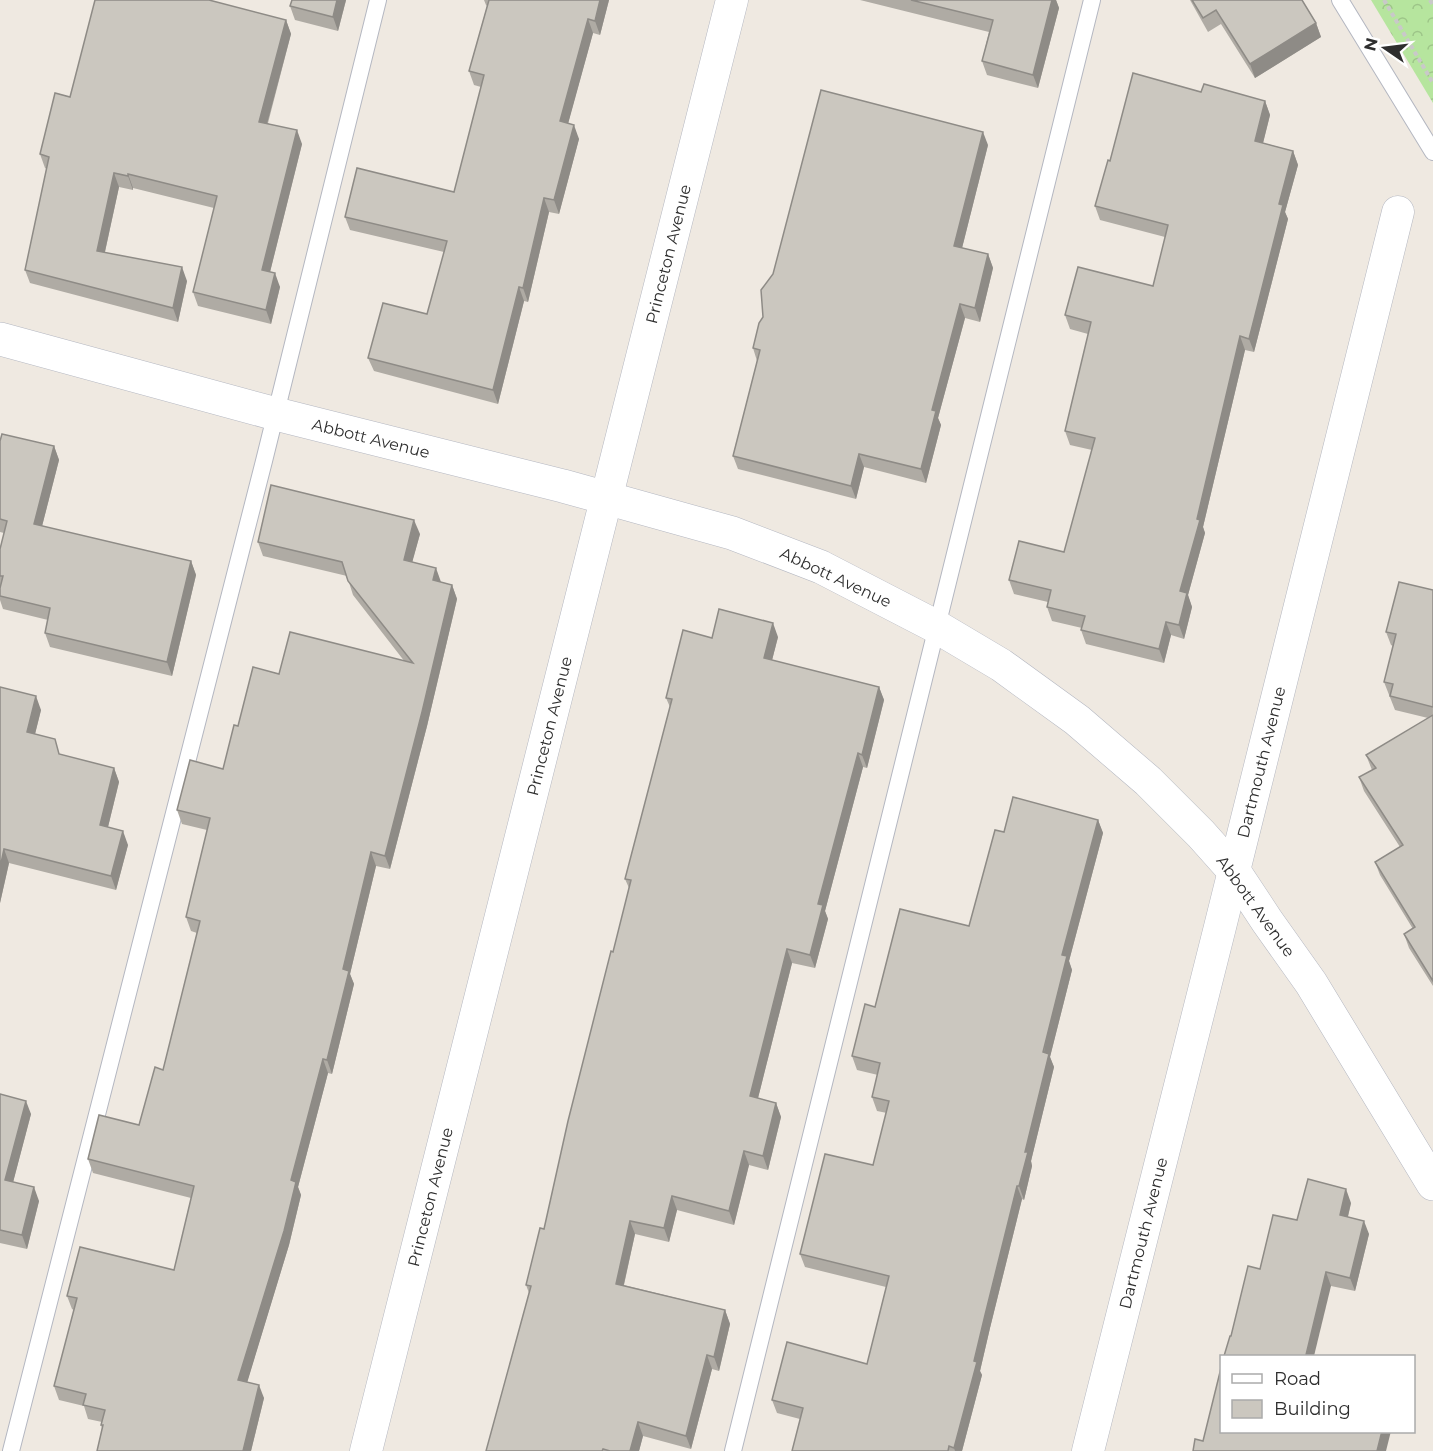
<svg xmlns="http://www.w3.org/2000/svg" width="1433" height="1451" viewBox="0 0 1433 1451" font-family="Montserrat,sans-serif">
<defs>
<pattern id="park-crowns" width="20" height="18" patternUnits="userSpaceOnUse" patternTransform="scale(1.5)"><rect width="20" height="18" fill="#b6e59e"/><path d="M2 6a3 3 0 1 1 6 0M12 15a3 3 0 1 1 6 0" fill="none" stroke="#9dc588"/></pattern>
</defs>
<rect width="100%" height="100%" fill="#efe9e1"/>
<polygon fill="url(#park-crowns)" points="1371,0 1433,0 1433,103"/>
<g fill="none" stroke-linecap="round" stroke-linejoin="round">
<g stroke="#b4b7c1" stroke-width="18">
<g id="lane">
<polyline points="1340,0 1433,152"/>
<polyline points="11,1451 264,461 378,0"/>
<polyline points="733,1451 1092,0"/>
</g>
</g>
<g stroke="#b4b7c1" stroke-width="33">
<g id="street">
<polyline points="366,1451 732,0"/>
<polyline points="1088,1451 1220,927 1398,212"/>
</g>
</g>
<g stroke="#b4b7c1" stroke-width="34">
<polyline id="secondary" points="0,339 276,414 563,486 732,533 821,567 937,627 1001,665 1077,720 1148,781 1201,834 1234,871 1267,921 1311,983 1433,1184"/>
</g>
<g stroke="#c9c9c9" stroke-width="4" stroke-dasharray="4.5 3" stroke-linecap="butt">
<polyline points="1384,0 1433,83"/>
<polyline points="1430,0 1433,5"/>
</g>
<use href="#lane" stroke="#fff" stroke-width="16"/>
<use href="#street" stroke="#fff" stroke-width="32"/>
<use href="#secondary" stroke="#fff" stroke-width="33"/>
</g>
<g fill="#afaba4">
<polygon points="292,0 346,0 338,31 295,20 290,6"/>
<polygon points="484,0 609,0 600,35 593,33 568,123 579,139 559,214 549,212 528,302 524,301 498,404 374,371 368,358 427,314 444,252 350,230 345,217 454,192 481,87 474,85 469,71 487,6 486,5"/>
<polygon points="860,0 1056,0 1059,8 1038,88 987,75 982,61 989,32"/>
<polygon points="1190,0 1302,0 1316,23 1321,37 1255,78 1221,24 1208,32"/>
<polygon points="286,20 291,34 268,123 302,144 270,272 280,287 271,324 198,306 193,292 214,208 133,188 133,190 119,187 105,252 187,281 178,322 30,283 25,270 47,169 45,168 40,154 70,97"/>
<polygon points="1201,92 1265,101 1270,115 1263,143 1293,151 1298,165 1285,212 1288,219 1254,352 1245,350 1203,527 1205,533 1188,595 1192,607 1184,639 1171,635 1164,663 1086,644 1081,630 1082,628 1052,621 1047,607 1048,602 1014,594 1009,580 1064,552 1092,450 1070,445 1065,431 1088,334 1070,329 1065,315 1153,286 1165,237 1100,220 1095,206 1110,161"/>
<polygon points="988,145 962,248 988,254 993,268 980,322 965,318 938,418 941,425 926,483 864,467 856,499 738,469 733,456 757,361 753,348"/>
<polygon points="0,441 54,446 59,460 42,526 191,561 196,575 172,676 50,647 45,633 48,620 3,609 0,600 0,549 4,533 0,532"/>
<polygon points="420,534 412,562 441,582 452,585 457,599 427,726 390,869 376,866 350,974 354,984 332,1074 328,1073 298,1187 301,1195 289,1245 247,1382 264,1398 251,1451 97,1451 102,1428 101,1425 102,1422 88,1419 84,1406 59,1400 54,1386 74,1310 72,1309 67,1296 174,1270 191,1198 93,1173 88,1159 139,1125 163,1070 197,933 191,931 186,917 207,830 182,824 177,810 223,769 238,726 279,674 405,662 353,595 347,576 263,556 258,542"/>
<polygon points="1433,590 1433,986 1409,948 1404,934 1413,929 1380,875 1375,862 1400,847 1364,791 1359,777 1372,770 1366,755 1428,718 1395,710 1384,682 1393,646 1391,645 1386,632"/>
<polygon points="778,637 772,660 879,687 884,700 867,768 863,767 825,911 828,919 815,968 792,963 758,1098 776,1103 781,1117 768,1170 749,1165 734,1225 677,1210 669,1242 635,1234 624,1285 725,1310 730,1324 719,1371 712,1369 691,1449 643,1436 639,1451 486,1451 529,1293 526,1285 544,1229 629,888 625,879 670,707 666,698 712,638"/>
<polygon points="0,687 41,710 35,734 61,755 114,768 119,782 108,827 128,845 116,890 9,863 0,903"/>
<polygon points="1098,820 1103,833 1069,961 1072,970 1050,1057 1054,1067 1031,1161 1032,1166 1024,1200 1022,1199 990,1328 980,1371 982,1375 962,1451 792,1451 800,1419 777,1413 772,1400 867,1364 886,1287 805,1267 800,1254 873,1165 887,1113 877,1111 872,1097 878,1075 857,1070 852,1056 875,1007 969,926 1004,832"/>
<polygon points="0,1094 31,1114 13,1182 39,1201 27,1249 0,1243"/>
<polygon points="1351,1203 1348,1217 1369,1234 1355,1291 1331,1286 1231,1336 1260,1269 1297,1220"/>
</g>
<g fill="#8e8b86">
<polygon points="337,0 346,0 338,31 333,17"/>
<polygon points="600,0 609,0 600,35 595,21"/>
<polygon points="1052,0 1056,0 1059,8 1038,88 1033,75"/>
<polygon points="588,19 593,33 565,135 560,121"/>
<polygon points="286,20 291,34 264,135 259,122"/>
<polygon points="1316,23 1321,37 1255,78 1250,64"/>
<polygon points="1265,101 1270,115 1260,155 1255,141"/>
<polygon points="574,125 579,139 559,214 554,200"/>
<polygon points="297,130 302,144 267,284 262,270"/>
<polygon points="983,132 988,145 959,260 954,246"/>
<polygon points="1293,151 1298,165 1285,212 1288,219 1254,352 1249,339 1279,204"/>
<polygon points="114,173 119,187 102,265 97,251"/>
<polygon points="128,174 133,188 133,190 128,176"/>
<polygon points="544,198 549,212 528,302 523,288"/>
<polygon points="988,254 993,268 980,322 975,308"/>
<polygon points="182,267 187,281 178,322 173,308"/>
<polygon points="275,273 280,287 271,324 266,310"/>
<polygon points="519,287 524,301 498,404 493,390"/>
<polygon points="960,304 965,318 938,418 941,425 926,483 921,469 932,410"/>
<polygon points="1240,336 1245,350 1203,527 1205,533 1188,595 1192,607 1184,639 1179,625 1180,591"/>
<polygon points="54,446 59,460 39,538 34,524"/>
<polygon points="859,454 864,467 856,499 851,486"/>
<polygon points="414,520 420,534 409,574 404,560"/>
<polygon points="191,561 196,575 172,676 167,662"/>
<polygon points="436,568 441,582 433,580"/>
<polygon points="452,585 457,599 427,726 390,869 385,856"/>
<polygon points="1166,622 1171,635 1164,663 1159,649"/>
<polygon points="773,623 778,637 769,672 764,658"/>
<polygon points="879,687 884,700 867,768 862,755"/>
<polygon points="36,696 41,710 32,746 27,732"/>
<polygon points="858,753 863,767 825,911 828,919 815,968 810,955 818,904"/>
<polygon points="114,768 119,782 105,839 100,825"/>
<polygon points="1098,820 1103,833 1069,961 1072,970 1050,1057 1054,1067 1031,1161 1032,1166 1024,1200 1019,1186 1062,955"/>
<polygon points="123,831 128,845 116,890 111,876"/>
<polygon points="4,849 9,863 0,903 0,868"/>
<polygon points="371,852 376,866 350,974 354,984 332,1074 327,1060 343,969"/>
<polygon points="787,949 792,963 755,1110 750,1096"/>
<polygon points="323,1059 328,1073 298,1187 301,1195 289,1245 244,1393 238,1380"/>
<polygon points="26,1101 31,1114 10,1194 5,1180"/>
<polygon points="776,1103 781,1117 768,1170 763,1156"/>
<polygon points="744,1151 749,1165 734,1225 729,1211"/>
<polygon points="1017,1186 1022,1199 990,1328 980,1371 982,1375 962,1451 955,1451 954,1448 985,1315"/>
<polygon points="34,1187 39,1201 27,1249 22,1235"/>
<polygon points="1346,1189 1351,1203 1345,1228 1340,1215"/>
<polygon points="672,1196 677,1210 669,1242 664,1228"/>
<polygon points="630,1221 635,1234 621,1297 616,1284"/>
<polygon points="1364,1221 1369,1234 1355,1291 1350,1278"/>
<polygon points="1326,1272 1331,1286 1314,1356 1307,1356 1306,1355"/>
<polygon points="725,1310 730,1324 719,1371 714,1357"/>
<polygon points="707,1355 712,1369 691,1449 686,1436"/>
<polygon points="259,1385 264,1398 251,1451 243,1451"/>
<polygon points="638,1422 643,1436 639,1451 630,1451"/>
<polygon points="1382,1431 1391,1431 1386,1451 1377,1451"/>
</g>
<g fill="#cbc7bf" stroke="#8e8b86" stroke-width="1.5">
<polygon points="95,0 209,0 286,20 259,122 297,130 262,270 275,273 266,310 193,292 217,196 128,174 128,176 114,173 97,251 182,267 173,308 25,270 49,157 40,154 55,93 70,97"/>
<polygon points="292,0 337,0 333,17 290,6"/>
<polygon points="489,0 600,0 595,21 588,19 560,121 574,125 554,200 544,198 523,288 519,287 493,390 368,358 383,303 427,314 447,241 345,217 357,168 454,192 484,75 469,71"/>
<polygon points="911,0 1052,0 1033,75 982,61 993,20"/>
<polygon points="1192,0 1302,0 1316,23 1250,64 1216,10 1203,18"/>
<polygon points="1133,73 1201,92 1204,84 1265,101 1255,141 1293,151 1279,204 1283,205 1249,339 1240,336 1197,519 1200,520 1180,591 1187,593 1179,625 1166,622 1159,649 1081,630 1085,616 1047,607 1051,590 1009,580 1019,541 1064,552 1095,438 1065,431 1091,322 1065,315 1078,267 1153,286 1168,225 1095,206 1108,160 1110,161"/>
<polygon points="821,90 983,132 954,246 988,254 975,308 960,304 932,410 936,411 921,469 859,454 851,486 733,456 760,350 753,348 759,323 763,317 761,290 773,274"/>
<polygon points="2,434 54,446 34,524 191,561 167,662 45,633 50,608 0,596 0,588 3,576 0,576 0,549 7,521 0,519 0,441"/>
<polygon points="271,485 414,520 404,560 436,568 433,580 452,585 422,712 385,856 371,852 343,969 349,971 327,1060 323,1059 291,1180 296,1182 284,1231 238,1380 259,1385 243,1451 97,1451 103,1425 101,1425 105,1410 83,1405 86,1394 54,1386 77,1298 67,1296 80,1247 174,1270 194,1186 88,1159 99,1115 139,1125 155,1067 163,1070 200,921 186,917 210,818 177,810 190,760 223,769 234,725 238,726 253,667 279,674 290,632 413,663 348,581 342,562 258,542"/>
<polygon points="1399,582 1433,590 1433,707 1390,696 1393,684 1384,682 1396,634 1386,632"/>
<polygon points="719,609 773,623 764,658 879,687 862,755 858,753 818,904 823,905 810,955 787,949 750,1096 776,1103 763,1156 744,1151 729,1211 672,1196 664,1228 630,1221 616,1284 725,1310 714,1357 707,1355 686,1436 638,1422 630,1451 610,1451 603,1449 602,1451 486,1451 531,1286 526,1285 540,1228 544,1229 568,1121 611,951 613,952 631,880 625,879 672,699 666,698 683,630 712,638"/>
<polygon points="0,687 36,696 27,732 55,739 59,754 114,768 100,825 123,831 111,876 4,849 0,868"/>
<polygon points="1433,715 1433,981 1404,934 1415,927 1375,862 1403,845 1359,777 1376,768 1366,755"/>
<polygon points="1013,797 1098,820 1062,955 1067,956 1043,1052 1049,1054 1025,1152 1028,1152 1019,1186 1017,1186 985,1315 974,1361 977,1362 954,1448 949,1446 948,1451 792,1451 803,1408 772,1400 787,1342 867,1364 889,1276 800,1254 825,1154 873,1165 889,1101 872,1097 880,1063 852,1056 865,1004 875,1007 900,909 969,926 995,830 1004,832"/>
<polygon points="0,1094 26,1101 5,1180 34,1187 22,1235 0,1230"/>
<polygon points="1308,1179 1346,1189 1340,1215 1364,1221 1350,1278 1326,1272 1306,1355 1312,1356 1224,1356 1230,1336 1231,1336 1248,1266 1260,1269 1273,1215 1297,1220"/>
<polygon points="1221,1368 1221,1431 1382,1431 1377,1451 1193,1451 1195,1439 1203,1441"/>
</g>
<g text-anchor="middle" stroke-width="4.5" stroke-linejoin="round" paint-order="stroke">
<g font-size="16" fill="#2e2e2e" stroke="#fff">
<text transform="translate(668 254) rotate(-76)" y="6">Princeton Avenue</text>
<text transform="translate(371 438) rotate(14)" y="6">Abbott Avenue</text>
<text transform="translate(836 577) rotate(25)" y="6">Abbott Avenue</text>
<text transform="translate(549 726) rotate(-76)" y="6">Princeton Avenue</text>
<text transform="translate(1261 762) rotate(-76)" y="6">Dartmouth Avenue</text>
<text transform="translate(1256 906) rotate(54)" y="6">Abbott Avenue</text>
<text transform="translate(430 1197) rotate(-76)" y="6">Princeton Avenue</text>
<text transform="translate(1143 1233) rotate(-76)" y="6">Dartmouth Avenue</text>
</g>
</g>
<rect x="1220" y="1355" width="195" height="78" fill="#ffffff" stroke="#ababab" stroke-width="1.5"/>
<rect x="1232" y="1374" width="30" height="9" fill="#ffffff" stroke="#ababab" stroke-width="1.5"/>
<text x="1274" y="1385" font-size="18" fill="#2e2e2e">Road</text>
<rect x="1232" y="1400" width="30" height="18" fill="#cbc7bf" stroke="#ababab" stroke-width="1.5"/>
<text x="1274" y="1415" font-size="18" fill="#2e2e2e">Building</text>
<g transform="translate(1385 48) rotate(284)" stroke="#ffffff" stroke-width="4.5" paint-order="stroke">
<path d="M0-4.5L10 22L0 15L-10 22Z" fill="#2e2e2e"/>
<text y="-9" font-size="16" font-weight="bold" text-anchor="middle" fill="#2e2e2e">N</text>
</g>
</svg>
